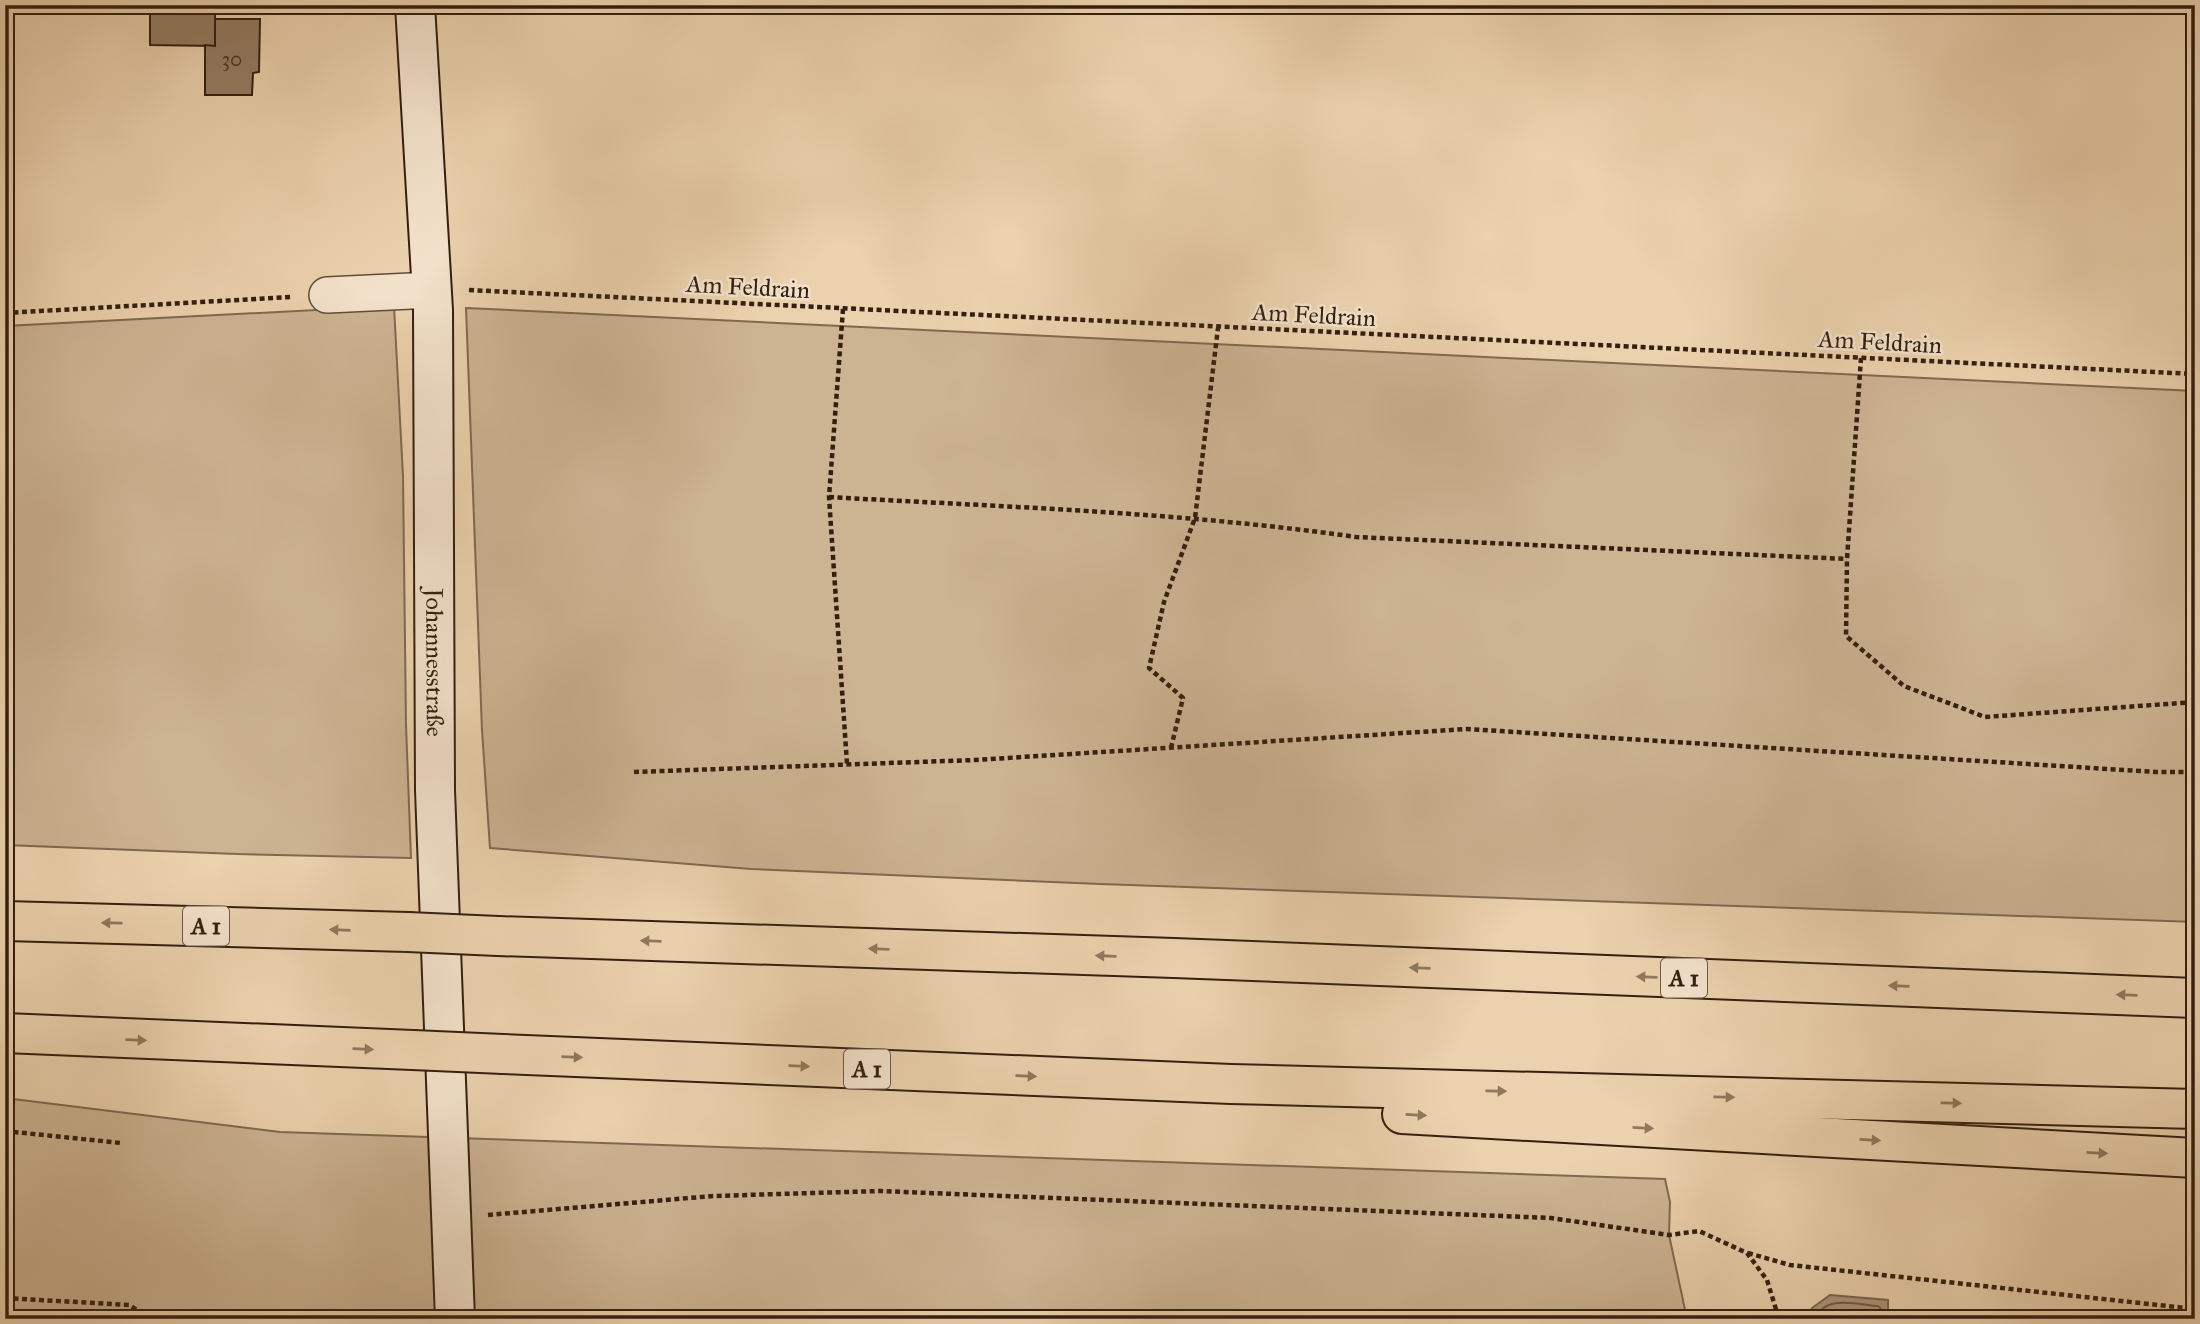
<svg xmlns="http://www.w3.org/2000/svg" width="2200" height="1324" viewBox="0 0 2200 1324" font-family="'IM FELL Great Primer',serif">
<rect width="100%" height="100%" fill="#ebd1ad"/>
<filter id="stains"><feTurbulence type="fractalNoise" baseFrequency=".00286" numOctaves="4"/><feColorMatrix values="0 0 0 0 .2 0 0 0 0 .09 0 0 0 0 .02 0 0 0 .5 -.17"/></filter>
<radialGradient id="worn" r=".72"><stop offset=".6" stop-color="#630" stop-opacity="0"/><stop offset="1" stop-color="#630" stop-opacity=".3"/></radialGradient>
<g fill="#ccb392" stroke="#806951" stroke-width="2">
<polygon points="394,306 403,476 406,725 411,858 237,854 5,845 5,326"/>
<polygon points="466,308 2195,391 2195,922 1100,884 751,869 490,848 482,730"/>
<polygon points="5,1098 280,1132 1665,1179 1670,1202 1669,1235 1687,1319 5,1319"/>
</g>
<polygon fill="#ac9478" stroke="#7c654e" stroke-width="2" points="1830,1295 1888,1300 1888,1319 1809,1319 1812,1308"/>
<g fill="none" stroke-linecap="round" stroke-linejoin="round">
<path stroke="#705a44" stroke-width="2" d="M1817 1319C1822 1294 1860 1305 1878 1306L1881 1309V1319"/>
</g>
<g fill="#937c62" stroke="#331f10" stroke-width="2">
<polygon points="150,5 215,5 215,46 150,45"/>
<polygon points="215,19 260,19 259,72 253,73 252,95 205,95 205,45 215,46"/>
</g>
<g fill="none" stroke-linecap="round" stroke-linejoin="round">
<g stroke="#614c37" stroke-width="38">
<polyline id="street" points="327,295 432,290"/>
</g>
<g stroke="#331f10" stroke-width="42">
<g id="secondary">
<path id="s1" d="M415 5 433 310 435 790 455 1319"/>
</g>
</g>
<g stroke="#331f10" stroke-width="42">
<g id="highway">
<polyline points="5,921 408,932"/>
<polyline points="498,936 1174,958 2195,998"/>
<polyline points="5,1033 413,1050"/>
<polyline points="503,1054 1231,1084 2195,1109"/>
<polyline points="1402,1114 2195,1158"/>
</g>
</g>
<g stroke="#331f10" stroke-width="4.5" stroke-dasharray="5 3.5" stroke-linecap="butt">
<polyline points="469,290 2195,374"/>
<polyline points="843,309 829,497 847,764"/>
<polyline points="5,313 291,297"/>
<polyline points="1861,358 1847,559 1846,636 1904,686 1985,717 2195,702"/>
<path d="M829 497C1004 507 1181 512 1356 537L1847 559"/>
<polyline points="1171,748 1183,698 1149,668 1164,602 1195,518 1218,328"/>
<polyline points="634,772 975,760 1467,729 2156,772 2195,772"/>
<polyline points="5,1131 121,1143"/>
<polyline points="488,1215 713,1196 880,1191 1551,1218 1669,1235 1699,1231 1747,1253 1767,1280 1779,1319"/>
<polyline points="1748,1253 1790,1265 2195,1309"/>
<polyline points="5,1298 129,1305 151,1319"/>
</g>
<use href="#street" stroke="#f2e1ca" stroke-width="35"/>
<use href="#secondary" stroke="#f2e1ca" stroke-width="38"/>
<use href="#highway" stroke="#ebd1ad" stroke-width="38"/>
<g stroke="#331f10" stroke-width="42" stroke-linecap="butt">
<g id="highway-bridge">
<polyline points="408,932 498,936"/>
<polyline points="413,1050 503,1054"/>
</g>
</g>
<use href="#highway-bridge" stroke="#ebd1ad" stroke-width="38"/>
</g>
<defs><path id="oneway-solid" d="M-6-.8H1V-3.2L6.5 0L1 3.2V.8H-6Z" transform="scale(1.75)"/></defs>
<g fill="#8f785e">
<use href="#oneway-solid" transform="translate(112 923) rotate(-179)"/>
<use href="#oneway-solid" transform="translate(340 930) rotate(-178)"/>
<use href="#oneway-solid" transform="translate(651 941) rotate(-178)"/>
<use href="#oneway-solid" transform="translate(879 949) rotate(-178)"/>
<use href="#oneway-solid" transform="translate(1106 956) rotate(-178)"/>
<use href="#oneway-solid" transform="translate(1420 968) rotate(-178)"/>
<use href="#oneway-solid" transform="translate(1647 977) rotate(-178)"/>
<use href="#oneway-solid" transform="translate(1899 986) rotate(-178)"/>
<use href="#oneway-solid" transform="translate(2127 995) rotate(-178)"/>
<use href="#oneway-solid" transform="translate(136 1040) rotate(2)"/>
<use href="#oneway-solid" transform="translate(363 1049) rotate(2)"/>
<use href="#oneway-solid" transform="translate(572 1057) rotate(2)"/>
<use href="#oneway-solid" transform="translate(799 1066) rotate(2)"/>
<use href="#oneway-solid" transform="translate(1026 1076) rotate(2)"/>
<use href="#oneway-solid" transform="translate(1496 1091) rotate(1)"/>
<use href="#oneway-solid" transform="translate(1724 1097) rotate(1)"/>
<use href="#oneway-solid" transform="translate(1951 1103) rotate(1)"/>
<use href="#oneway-solid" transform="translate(1416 1115) rotate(3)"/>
<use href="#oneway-solid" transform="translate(1643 1128) rotate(3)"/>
<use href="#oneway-solid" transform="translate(1870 1140) rotate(3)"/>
<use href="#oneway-solid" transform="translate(2097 1153) rotate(3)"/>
</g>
<g text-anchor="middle" stroke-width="5" stroke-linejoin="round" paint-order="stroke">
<g font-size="21" fill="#4b3624">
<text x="232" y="66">30</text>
</g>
<g fill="#f2e1ca" stroke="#6c5948" stroke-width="2">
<rect x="183" y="906.5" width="46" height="39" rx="5"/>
<rect x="1661" y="958.5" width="46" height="39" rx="5"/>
<rect x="844" y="1049.5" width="46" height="39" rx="5"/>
</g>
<g font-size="23" font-weight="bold" fill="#331f10">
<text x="206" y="934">A 1</text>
<text x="1684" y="986">A 1</text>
<text x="867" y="1077">A 1</text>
</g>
<g font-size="24" fill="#331f10" stroke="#f2e1ca">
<text transform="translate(748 287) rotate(3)" y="8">Am Feldrain</text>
<text transform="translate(1314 315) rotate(3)" y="8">Am Feldrain</text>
<text transform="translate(1880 342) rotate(3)" y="8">Am Feldrain</text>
<text dy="8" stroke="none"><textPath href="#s1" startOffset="658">Johannesstraße</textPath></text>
</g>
</g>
<rect width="2200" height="1324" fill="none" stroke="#ebd1ad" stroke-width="28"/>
<rect x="7" y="7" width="2186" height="1310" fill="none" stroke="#331f10" stroke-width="3.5"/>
<rect x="14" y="14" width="2172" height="1296" fill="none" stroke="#331f10" stroke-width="2"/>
<rect width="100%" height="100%" filter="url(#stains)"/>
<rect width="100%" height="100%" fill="url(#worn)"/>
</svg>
